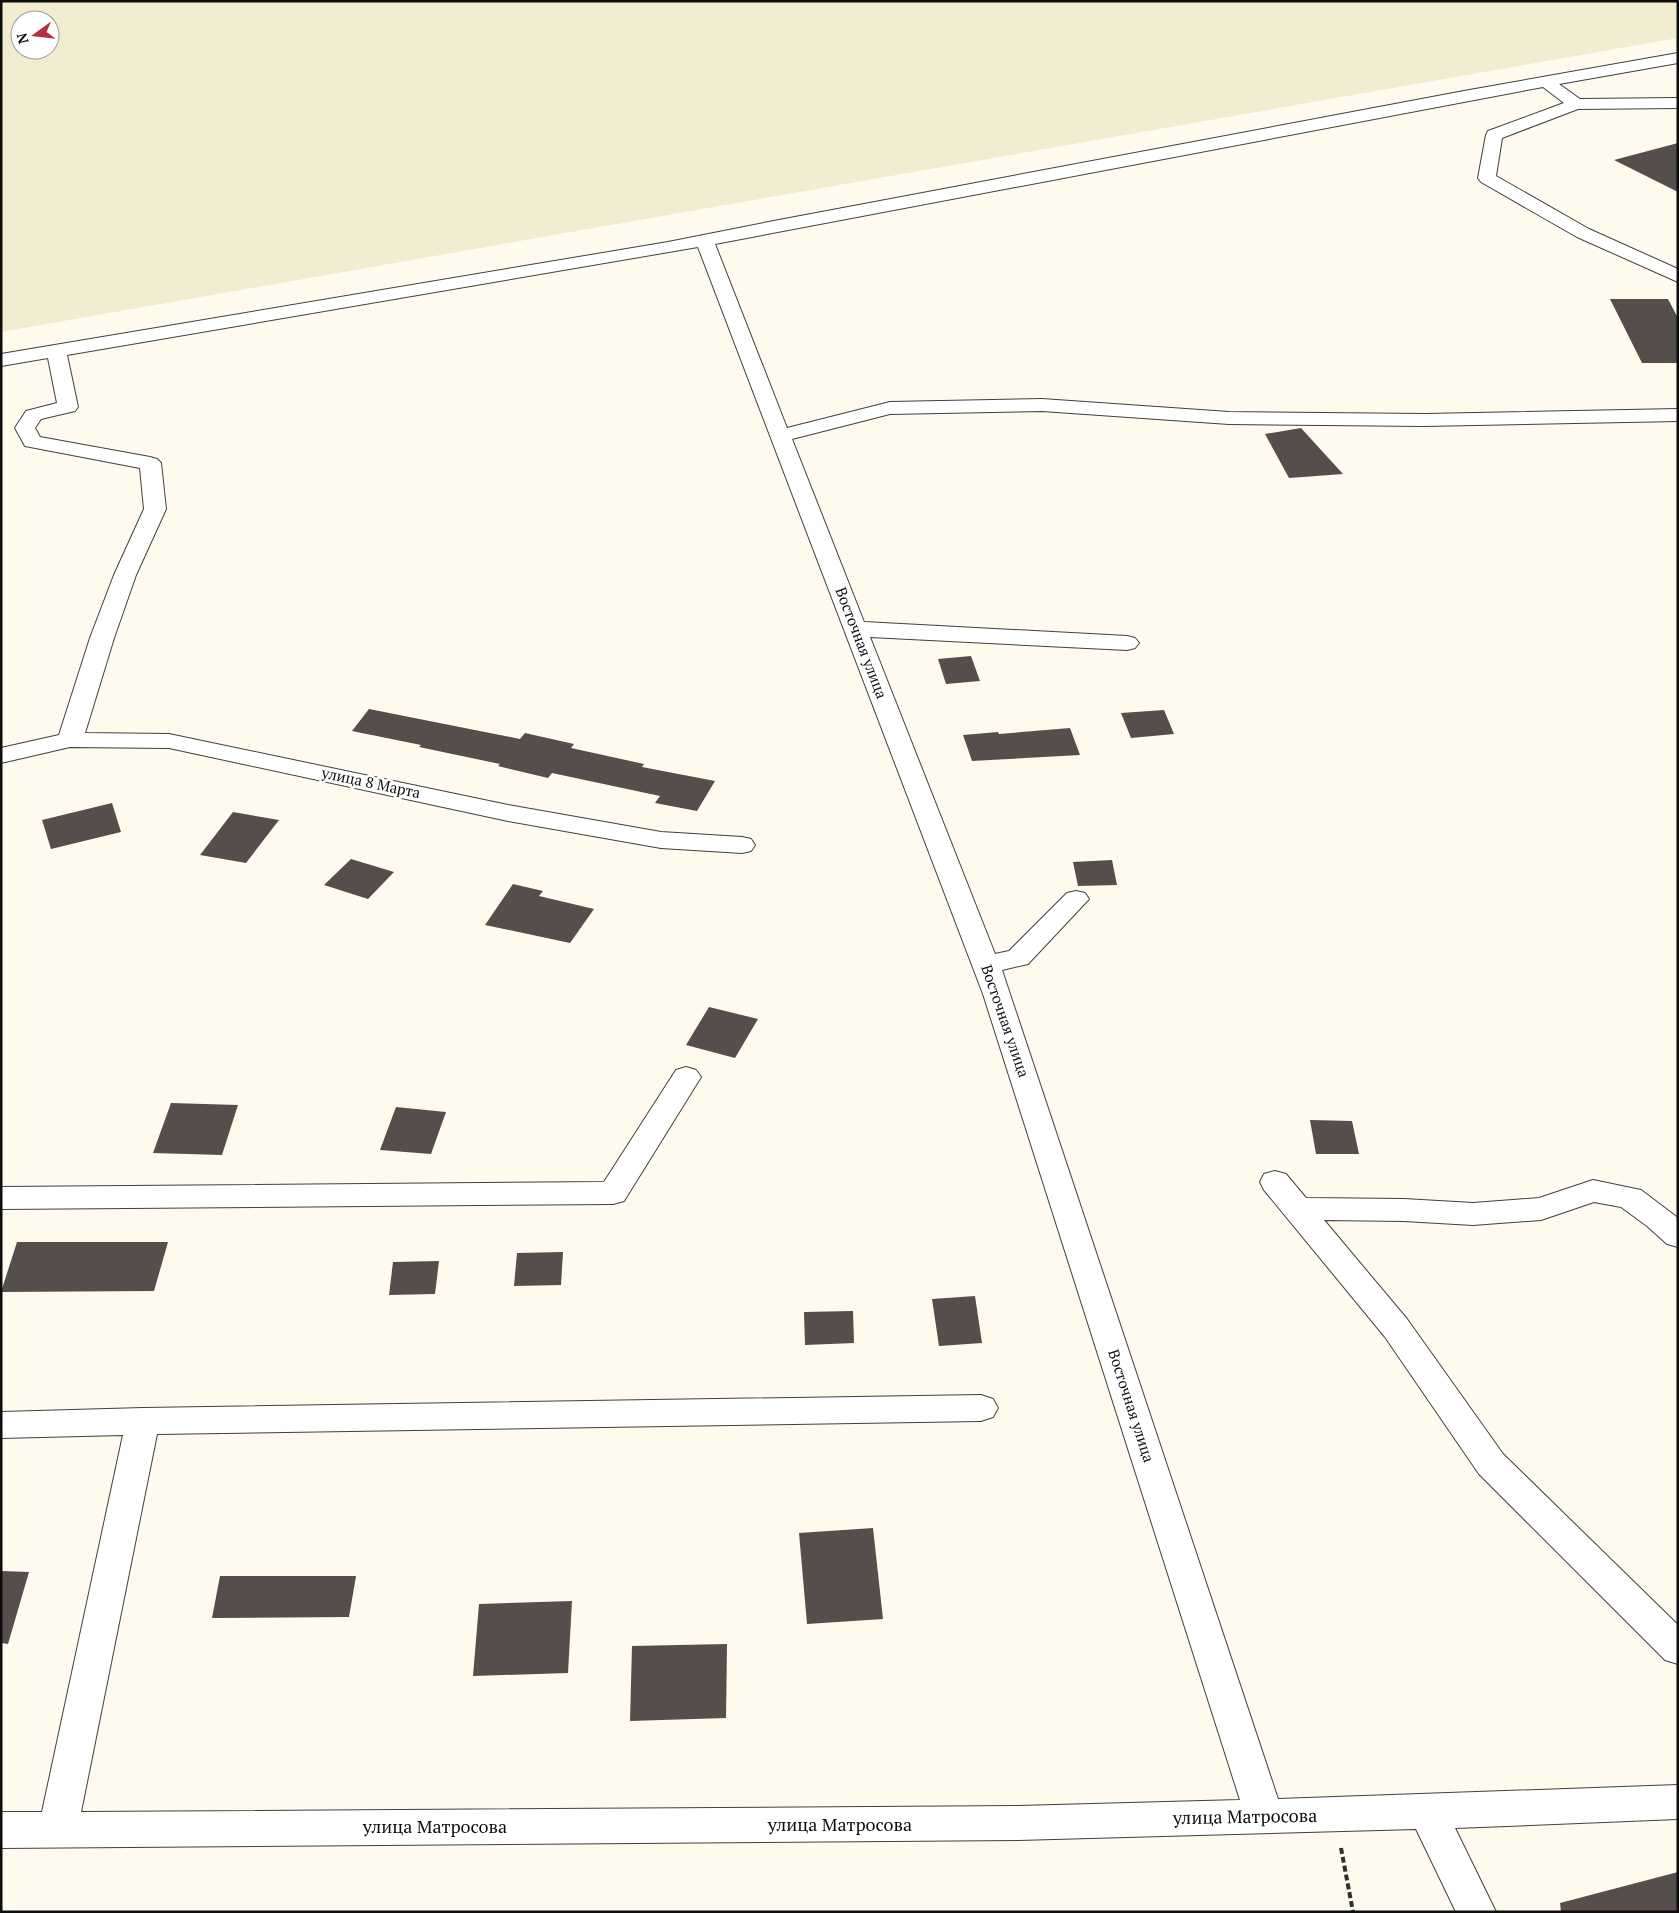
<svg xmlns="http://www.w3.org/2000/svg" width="1679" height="1913" viewBox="0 0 1679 1913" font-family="'PT Serif',serif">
<rect width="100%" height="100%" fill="#fefaee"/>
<path fill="#f2edd0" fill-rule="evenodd" d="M1 1H1678V38L1 332ZM20 20H50V50H20Z"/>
<g fill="#554e4a">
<polygon points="1678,143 1678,192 1614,160"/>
<polygon points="1610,299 1668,299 1678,318 1678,363 1642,363"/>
<polygon points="1301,428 1343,474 1289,478 1265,434"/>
<polygon points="971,656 980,681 946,684 938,659"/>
<polygon points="369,709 520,739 525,733 574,744 571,748 644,764 642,767 715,781 697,811 655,803 660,796 552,773 548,778 498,766 500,764 419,747 421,745 352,731"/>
<polygon points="1164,710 1174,734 1131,738 1121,713"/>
<polygon points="1070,728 1080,755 972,761 963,735 998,732 999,734"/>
<polygon points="112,803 121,832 51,849 42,820"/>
<polygon points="233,812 279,820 246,863 200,855"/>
<polygon points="351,859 394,872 368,899 324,885"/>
<polygon points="1112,860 1117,885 1078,886 1073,862"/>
<polygon points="513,884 543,891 539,896 594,909 570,943 485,925"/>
<polygon points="709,1007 758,1019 735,1058 686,1045"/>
<polygon points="171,1103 238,1105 222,1155 153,1153"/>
<polygon points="396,1107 446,1112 431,1154 380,1150"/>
<polygon points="1310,1120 1352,1121 1359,1154 1316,1154"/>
<polygon points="17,1242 168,1242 154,1291 1,1292"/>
<polygon points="563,1252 561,1285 514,1286 517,1253"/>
<polygon points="439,1261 435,1294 389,1295 393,1262"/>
<polygon points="975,1296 982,1343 939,1346 932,1299"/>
<polygon points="853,1311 854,1343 805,1345 804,1312"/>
<polygon points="873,1528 883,1619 807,1624 799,1533"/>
<polygon points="1,1571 29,1572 8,1644 1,1643"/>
<polygon points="220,1576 356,1576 349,1617 212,1618"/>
<polygon points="572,1601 568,1673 473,1676 479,1604"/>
<polygon points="727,1644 726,1718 630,1721 632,1646"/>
<polygon points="1678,1872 1678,1912 1561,1912 1560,1903"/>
</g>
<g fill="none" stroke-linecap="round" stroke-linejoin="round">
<g stroke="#404040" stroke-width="2">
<g id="minor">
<polygon points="1678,53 1678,63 1559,84 1580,99 1678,98 1678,108 1578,109 1502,138 1496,176 1589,229 1678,269 1678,282 1577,237 1481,182 1478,178 1486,135 1488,131 1564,103 1543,87 715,244 787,428 890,402 1042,399 1229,412 1425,414 1678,409 1678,421 1425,426 1229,424 1042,411 890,414 792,439 864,622 1127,636 1135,638 1139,643 1135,648 1127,650 870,637 995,954 1009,951 1067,893 1076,891 1085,893 1089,899 1028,964 1002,970 1278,1799 1678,1785 1678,1819 1455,1828 1496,1912 1456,1912 1416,1829 1018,1840 1,1848 1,1812 42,1812 123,1435 1,1438 1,1412 143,1408 981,1395 993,1399 998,1408 993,1417 981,1421 157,1434 81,1812 1018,1806 1240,1800 983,994 698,247 67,355 78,407 75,411 41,419 35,428 40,437 150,457 157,459 161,463 166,509 136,575 114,638 85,733 169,734 508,805 661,832 742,837 751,839 755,845 751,851 742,853 661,848 508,821 169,748 70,747 1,763 1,748 59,735 90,638 114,575 144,509 140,468 25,446 15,428 26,411 57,403 48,358 1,366 1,354 668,242 779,220 1464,91"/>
<polygon points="686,1067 696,1070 701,1077 624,1201 613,1204 1,1209 1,1187 604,1182 676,1070"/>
<polygon points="1275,1171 1286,1174 1306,1198 1404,1199 1473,1203 1539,1198 1593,1180 1641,1190 1678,1218 1678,1247 1667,1244 1647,1226 1621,1207 1594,1202 1541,1220 1473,1225 1404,1221 1324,1220 1407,1319 1503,1454 1678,1625 1678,1664 1665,1660 1479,1474 1385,1337 1264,1190 1260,1182 1264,1174"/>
</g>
</g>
<polyline stroke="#2f2f2f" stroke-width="4" stroke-dasharray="6 3" stroke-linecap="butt" points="1341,1848 1353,1912"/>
<use href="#minor" fill="#fff" fill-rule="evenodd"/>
</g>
<g text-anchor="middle" stroke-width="5" stroke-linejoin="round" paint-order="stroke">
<g font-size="15" fill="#0d0d0d" stroke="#fff">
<text transform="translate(861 643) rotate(69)" y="5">Восточная улица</text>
<text transform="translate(371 783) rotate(12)" y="5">улица 8 Марта</text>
<text transform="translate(1005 1021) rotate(71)" y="5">Восточная улица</text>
<text transform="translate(1131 1406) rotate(72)" y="5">Восточная улица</text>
</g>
<g font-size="18" fill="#0d0d0d" stroke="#fff">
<text transform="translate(1245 1817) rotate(-1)" y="6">улица Матросова</text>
<text x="840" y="1831">улица Матросова</text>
<text x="435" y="1833">улица Матросова</text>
</g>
</g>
<rect width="1679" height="1913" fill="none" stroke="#0d0d0d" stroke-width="5"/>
<g transform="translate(35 35) rotate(255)"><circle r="24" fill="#ffffff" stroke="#9e9e9e"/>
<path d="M0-4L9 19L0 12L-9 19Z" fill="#b42f3f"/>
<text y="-8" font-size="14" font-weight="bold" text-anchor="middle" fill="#0d0d0d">N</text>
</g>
</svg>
